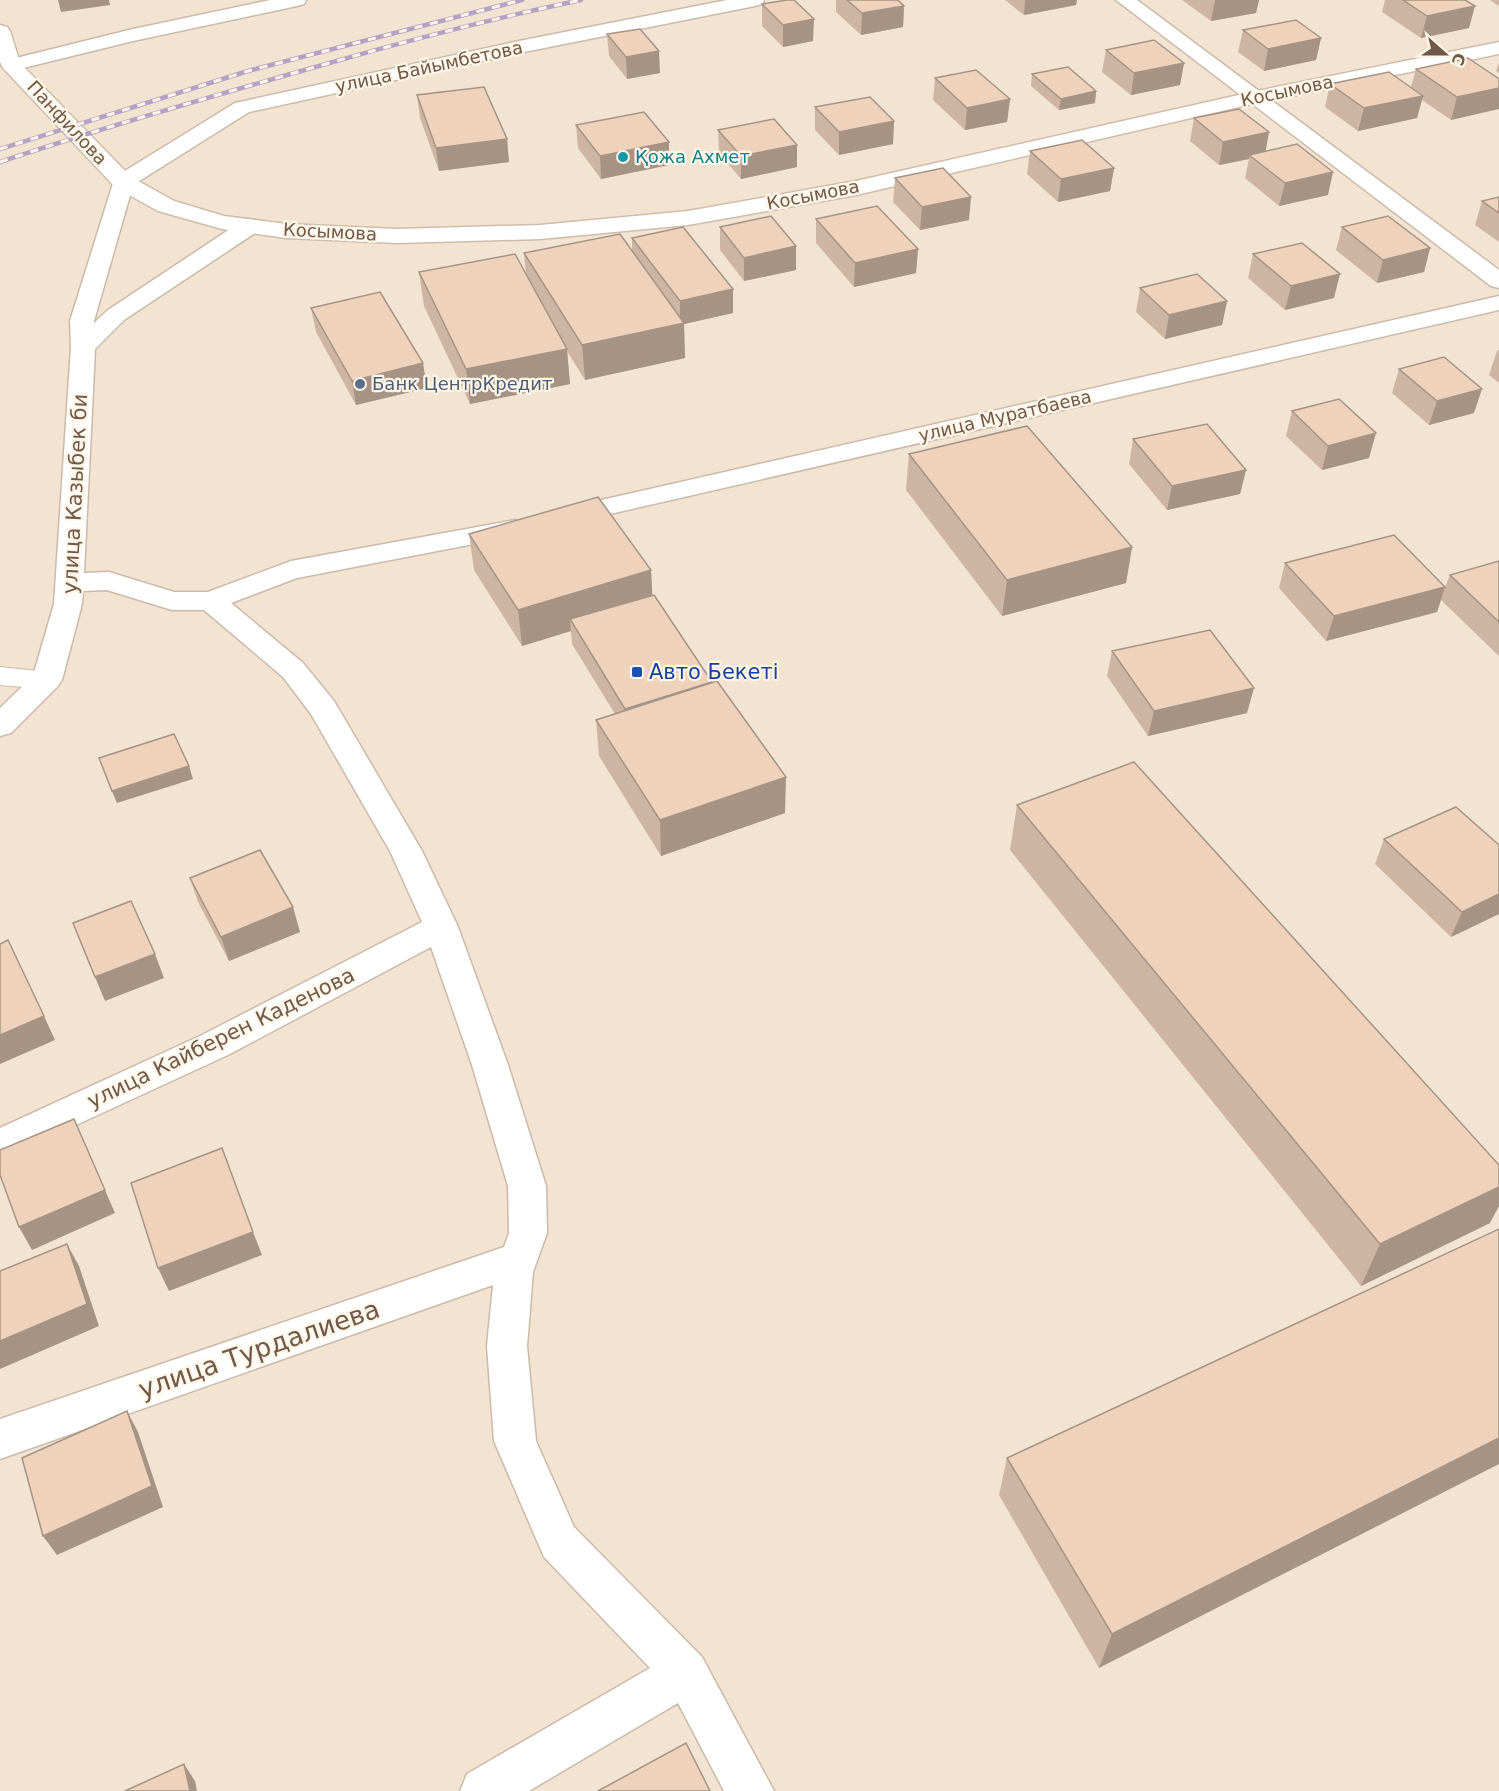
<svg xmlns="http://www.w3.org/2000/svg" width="1499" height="1791" viewBox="0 0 1499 1791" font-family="'DejaVu Sans',sans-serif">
<rect width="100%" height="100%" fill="#fbf2e2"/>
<rect fill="#f2e4d1" x="0" y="0" width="1499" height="1791"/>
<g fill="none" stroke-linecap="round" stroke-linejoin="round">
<g stroke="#cbbaaa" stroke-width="2">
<polygon id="lane" points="0,667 57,673 61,680 57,687 47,689 0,685"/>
</g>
<g stroke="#cbbaaa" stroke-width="3">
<g id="street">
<polygon points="270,0 306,0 304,4 297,6 133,41 11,71 4,69 1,65 4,61 133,29"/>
<polygon points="727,0 764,0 762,4 755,6 519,53 249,112 133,185 94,321 94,323 108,310 242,221 250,219 258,221 261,226 258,231 124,320 95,349 84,573 109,572 174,592 208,592 291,561 515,520 525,522 529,528 525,534 515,536 297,578 231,603 303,663 334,701 422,851 458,927 508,1065 546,1186 547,1233 533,1272 527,1346 536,1441 574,1527 702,1657 774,1791 724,1791 678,1703 529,1791 460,1791 467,1774 650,1668 544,1557 494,1441 487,1346 493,1285 0,1459 0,1419 504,1247 509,1233 508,1186 472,1065 431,947 228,1055 0,1160 0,1128 202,1035 422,922 390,851 311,714 283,677 204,610 172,610 107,590 83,591 82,604 62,680 57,687 11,733 0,736 0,708 33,676 54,604 71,347 70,321 115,177 235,103 519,41"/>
<polygon points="1116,0 1137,0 1499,270 1499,288 1491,286"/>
<polygon points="1499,296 1499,310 562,525 552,523 549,517 552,511 562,509"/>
</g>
</g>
<g stroke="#d0bcaa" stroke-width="3">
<polygon id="secondary" points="0,25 7,27 10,31 20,63 131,177 174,201 224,216 286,224 397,229 540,225 688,211 856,181 1252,92 1499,42 1499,54 1252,104 856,195 688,225 540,239 397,243 286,238 222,229 158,211 115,187 4,69 0,62"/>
</g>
<use href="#lane" fill="#fff" fill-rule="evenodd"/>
<use href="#street" fill="#fff" fill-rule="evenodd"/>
<use href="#secondary" fill="#fff" fill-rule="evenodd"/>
<g stroke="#b5a2c3" stroke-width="4.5">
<g id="rail">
<polyline points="0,149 248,71 522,0"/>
<path d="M0 162C108 126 216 95 326 64 410 40 495 18 581 0"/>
</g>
</g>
<use href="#rail" stroke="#fef6e8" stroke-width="3" stroke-dasharray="8" stroke-linecap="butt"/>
</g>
<g fill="#ceb5a1">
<polygon points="836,0 898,0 904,6 903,27 861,35 836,12"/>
<polygon points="1005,0 1077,0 1076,5 1024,15"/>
<polygon points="1182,0 1259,0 1256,13 1211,21"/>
<polygon points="1385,0 1465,0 1469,28 1421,38 1382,12"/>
<polygon points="1490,0 1499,0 1499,6"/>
<polygon points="762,4 813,41 783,47 762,26"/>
<polygon points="1243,30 1321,38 1316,60 1264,71 1238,52"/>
<polygon points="607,34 660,73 627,79 609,56"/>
<polygon points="1106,50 1184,63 1180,85 1131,95 1102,72"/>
<polygon points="1499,63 1499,73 1496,71"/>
<polygon points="1416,69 1499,79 1451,120 1422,100 1417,118 1358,131 1325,107 1330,84 1411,87"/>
<polygon points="1032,74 1096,91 1095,103 1059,110 1031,86"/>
<polygon points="935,78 1010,99 1007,122 965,130 933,100"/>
<polygon points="417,95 507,139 509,162 439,171 420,118"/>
<polygon points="815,107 894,121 893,144 839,155 815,130"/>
<polygon points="1194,118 1265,151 1328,195 1279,206 1245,178 1249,159 1219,165 1190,141"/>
<polygon points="576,125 669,142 669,165 601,179 578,148"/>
<polygon points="718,130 797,167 741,179 719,153"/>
<polygon points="1030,151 1114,168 1110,191 1058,202 1027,174"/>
<polygon points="895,178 969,220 920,230 893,202"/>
<polygon points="1499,197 1499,242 1475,225 1482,201"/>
<polygon points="816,219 918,249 916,273 854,287 816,243"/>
<polygon points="720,227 796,270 744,281 720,250"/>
<polygon points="1342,227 1430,248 1424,272 1377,283 1336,250"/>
<polygon points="632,238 733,289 733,313 684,324 685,358 585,380 567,351 570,384 470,404 424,306 419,272 526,274 524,253 632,251"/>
<polygon points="1253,254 1334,298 1285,310 1248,278"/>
<polygon points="1140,288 1227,301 1222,325 1165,339 1136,312"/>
<polygon points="311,308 427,388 356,405 316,332"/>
<polygon points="1499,350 1499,383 1489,375 1497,351"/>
<polygon points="1399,369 1474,413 1429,425 1392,393"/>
<polygon points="1292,411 1369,458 1322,470 1286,436"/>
<polygon points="1133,439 1246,470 1240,494 1167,510 1129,464"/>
<polygon points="909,454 1132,547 1126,583 1002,616 906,490"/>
<polygon points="469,534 651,570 652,595 785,813 661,856 599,756 596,720 615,714 572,644 571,631 522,646 474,570"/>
<polygon points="1499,561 1499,656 1441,600 1437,612 1326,641 1279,588 1285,563 1445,587 1450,575"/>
<polygon points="1112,651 1247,713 1148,736 1107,676"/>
<polygon points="1017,805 1490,1223 1361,1286 1010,850"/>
<polygon points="1384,839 1499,845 1499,914 1451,937 1375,864"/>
<polygon points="190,878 300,932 229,961 198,902"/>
<polygon points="1499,1229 1099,1668 999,1495 1007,1458"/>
</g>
<g fill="#a79383">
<polygon points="58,0 109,0 110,5 61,12"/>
<polygon points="1025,0 1077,0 1076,5 1024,15"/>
<polygon points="1215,0 1259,0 1256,13 1211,21"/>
<polygon points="904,6 903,27 861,35 862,13"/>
<polygon points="1475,6 1469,28 1421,38 1427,16"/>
<polygon points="814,19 813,41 783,47 783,25"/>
<polygon points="1321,38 1316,60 1264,71 1268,49"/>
<polygon points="659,51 660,73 627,79 626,57"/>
<polygon points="1184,63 1180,85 1131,95 1134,73"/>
<polygon points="1499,88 1499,109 1451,120 1457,97"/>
<polygon points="1096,91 1095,103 1059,110 1061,99"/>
<polygon points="1423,96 1417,118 1358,131 1364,108"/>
<polygon points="1010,99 1007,122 965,130 967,108"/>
<polygon points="894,121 893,144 839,155 839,132"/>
<polygon points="1269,132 1265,155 1249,155 1249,159 1219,165 1223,142"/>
<polygon points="507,139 509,162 439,171 436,148"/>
<polygon points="669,142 669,165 601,179 600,156"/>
<polygon points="797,145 797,167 741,179 741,156"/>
<polygon points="1114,168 1110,191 1058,202 1061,179"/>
<polygon points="1333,172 1328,195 1279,206 1285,183"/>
<polygon points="971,197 969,220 920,230 922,207"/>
<polygon points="796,246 796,270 744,281 744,258"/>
<polygon points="1430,248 1424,272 1377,283 1383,260"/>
<polygon points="918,249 916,273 854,287 855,263"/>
<polygon points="1340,274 1334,298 1285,310 1291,286"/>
<polygon points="733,289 733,313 684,324 685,358 585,380 582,345 680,324 680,301"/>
<polygon points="1227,301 1222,325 1165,339 1169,315"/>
<polygon points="567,349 570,384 470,404 466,369"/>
<polygon points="423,363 427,388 356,405 352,381"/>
<polygon points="1482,389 1474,413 1429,425 1437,401"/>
<polygon points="1376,433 1369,458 1322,470 1328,446"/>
<polygon points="1246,470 1240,494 1167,510 1172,486"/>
<polygon points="1132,547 1126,583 1002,616 1007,580"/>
<polygon points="651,570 653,606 570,619 571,631 522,646 518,610"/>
<polygon points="1445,587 1437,612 1326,641 1334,616"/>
<polygon points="712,682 627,734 625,709"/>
<polygon points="1254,688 1247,713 1148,736 1154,711"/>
<polygon points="189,766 193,779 117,803 112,791"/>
<polygon points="786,777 785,813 661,856 660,820"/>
<polygon points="1499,894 1499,914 1451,937 1462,912"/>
<polygon points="293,907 300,932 229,961 221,937"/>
<polygon points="155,954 164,978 105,1001 95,977"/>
<polygon points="44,1016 55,1040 0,1064 0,1035"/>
<polygon points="74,1119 115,1213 32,1250 19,1227"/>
<polygon points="1499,1187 1499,1206 1490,1223 1361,1286 1380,1244"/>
<polygon points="253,1232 262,1255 169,1291 158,1268"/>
<polygon points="67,1244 79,1266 99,1326 0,1369 0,1341"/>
<polygon points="127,1411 138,1432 163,1507 57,1555 43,1536"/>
<polygon points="1499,1438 1499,1464 1099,1668 1112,1634"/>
<polygon points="184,1764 195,1781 197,1791 190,1791"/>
</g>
<g fill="#efd2bb" stroke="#a79383" stroke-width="1.5">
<polygon points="787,0 794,0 814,19 783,25 762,4"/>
<polygon points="847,0 898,0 904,6 862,13"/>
<polygon points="1403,0 1465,0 1475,6 1427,16"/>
<polygon points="1296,20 1321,38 1268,49 1243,30"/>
<polygon points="640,29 659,51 626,57 607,34"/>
<polygon points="1154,40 1184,63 1134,73 1106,50"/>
<polygon points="1468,58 1499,79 1499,88 1457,97 1416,69"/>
<polygon points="1068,67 1096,91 1061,99 1032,74"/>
<polygon points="976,70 1010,99 967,108 935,78"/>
<polygon points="1389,72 1423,96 1364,108 1330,84"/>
<polygon points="484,87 507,139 436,148 417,95"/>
<polygon points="870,97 894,121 839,132 815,107"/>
<polygon points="1239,109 1269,132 1223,142 1194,118"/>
<polygon points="644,112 669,142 600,156 576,125"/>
<polygon points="774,119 797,145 741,156 718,130"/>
<polygon points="1082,140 1114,168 1061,179 1030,151"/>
<polygon points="1297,144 1333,172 1285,183 1249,155"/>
<polygon points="943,168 971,197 922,207 895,178"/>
<polygon points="1499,197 1499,213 1482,201"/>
<polygon points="877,206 918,249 855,263 816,219"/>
<polygon points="771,216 796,246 744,258 720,227"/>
<polygon points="1388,216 1430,248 1383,260 1342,227"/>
<polygon points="683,227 733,289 680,301 632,238"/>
<polygon points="620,234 684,323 582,345 524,253"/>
<polygon points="1302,243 1340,274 1291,286 1253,254"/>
<polygon points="515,254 567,349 466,369 419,272"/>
<polygon points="1197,274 1227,301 1169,315 1140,288"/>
<polygon points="380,292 423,363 352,381 311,308"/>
<polygon points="1444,357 1482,389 1437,401 1399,369"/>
<polygon points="1339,399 1376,433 1328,446 1292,411"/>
<polygon points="1207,424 1246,470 1172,486 1133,439"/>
<polygon points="1027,426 1132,547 1007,580 909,454"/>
<polygon points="598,497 651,570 518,610 469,534"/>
<polygon points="1394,535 1445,587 1334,616 1285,563"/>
<polygon points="1499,561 1499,622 1450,575"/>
<polygon points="654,595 712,682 625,709 570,619"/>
<polygon points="1210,630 1254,688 1154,711 1112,651"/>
<polygon points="717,681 786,777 660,820 596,720"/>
<polygon points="174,734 189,766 112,791 99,758"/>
<polygon points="1134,762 1499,1165 1499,1187 1380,1244 1017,805"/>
<polygon points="1456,807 1499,845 1499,894 1462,912 1384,839"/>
<polygon points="260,850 293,907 221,937 190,878"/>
<polygon points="131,901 155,954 95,977 73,923"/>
<polygon points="8,940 44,1016 0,1035 0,944"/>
<polygon points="74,1119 105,1190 19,1227 0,1175 0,1150"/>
<polygon points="222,1148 253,1232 158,1268 131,1183"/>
<polygon points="1499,1229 1499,1438 1112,1634 1007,1458"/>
<polygon points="67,1244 87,1304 0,1341 0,1271"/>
<polygon points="127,1411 152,1486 43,1536 22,1458"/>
<polygon points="686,1743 710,1791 598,1791"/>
<polygon points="184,1764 190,1791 125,1791"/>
</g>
<circle fill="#0f9aa8" stroke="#fef6e8" stroke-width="2" cx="623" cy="157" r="6"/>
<circle fill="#5c6f8a" stroke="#fef6e8" stroke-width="2" cx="360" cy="384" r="6"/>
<rect fill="#1a4fb4" stroke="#fef6e8" stroke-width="2" x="631" y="666" width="12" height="12" rx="3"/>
<g text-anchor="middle" stroke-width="4.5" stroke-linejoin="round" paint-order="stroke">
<g font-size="18" fill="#71594a" stroke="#fef6e8">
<text transform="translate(429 67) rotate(-12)" y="6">улица Байымбетова</text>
<text transform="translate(1287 91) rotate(-12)" y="6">Косымова</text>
<text transform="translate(67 123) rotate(47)" y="6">Панфилова</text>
<text transform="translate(813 195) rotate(-11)" y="6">Косымова</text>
<text transform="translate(330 232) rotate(3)" y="6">Косымова</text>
<text transform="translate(1005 416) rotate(-13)" y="6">улица Муратбаева</text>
</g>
<g font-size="18" fill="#0d838f" stroke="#fef6e8" text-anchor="start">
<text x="635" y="163">Қожа Ахмет</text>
</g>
<g font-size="18" fill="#4e5e75" stroke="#fef6e8" text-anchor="start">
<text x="372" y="390">Банк ЦентрКредит</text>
</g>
<g font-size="21" fill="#71594a" stroke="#fef6e8">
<text transform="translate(75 494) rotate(-87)" y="7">улица Казыбек би</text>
<text transform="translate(221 1038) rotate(-26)" y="7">улица Кайберен Каденова</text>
</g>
<g font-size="21" fill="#164399" stroke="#fef6e8" text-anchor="start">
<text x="649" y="679">Авто Бекетi</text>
</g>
<g font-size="26" fill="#71594a" stroke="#fef6e8">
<text transform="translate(259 1349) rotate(-19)" y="9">улица Турдалиева</text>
</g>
</g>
<g transform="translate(1445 54) rotate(111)" stroke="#fef6e8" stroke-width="4.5" paint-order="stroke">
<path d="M0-4.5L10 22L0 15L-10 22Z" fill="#71594a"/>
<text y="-9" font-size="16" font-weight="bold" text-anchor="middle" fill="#71594a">С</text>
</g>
</svg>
